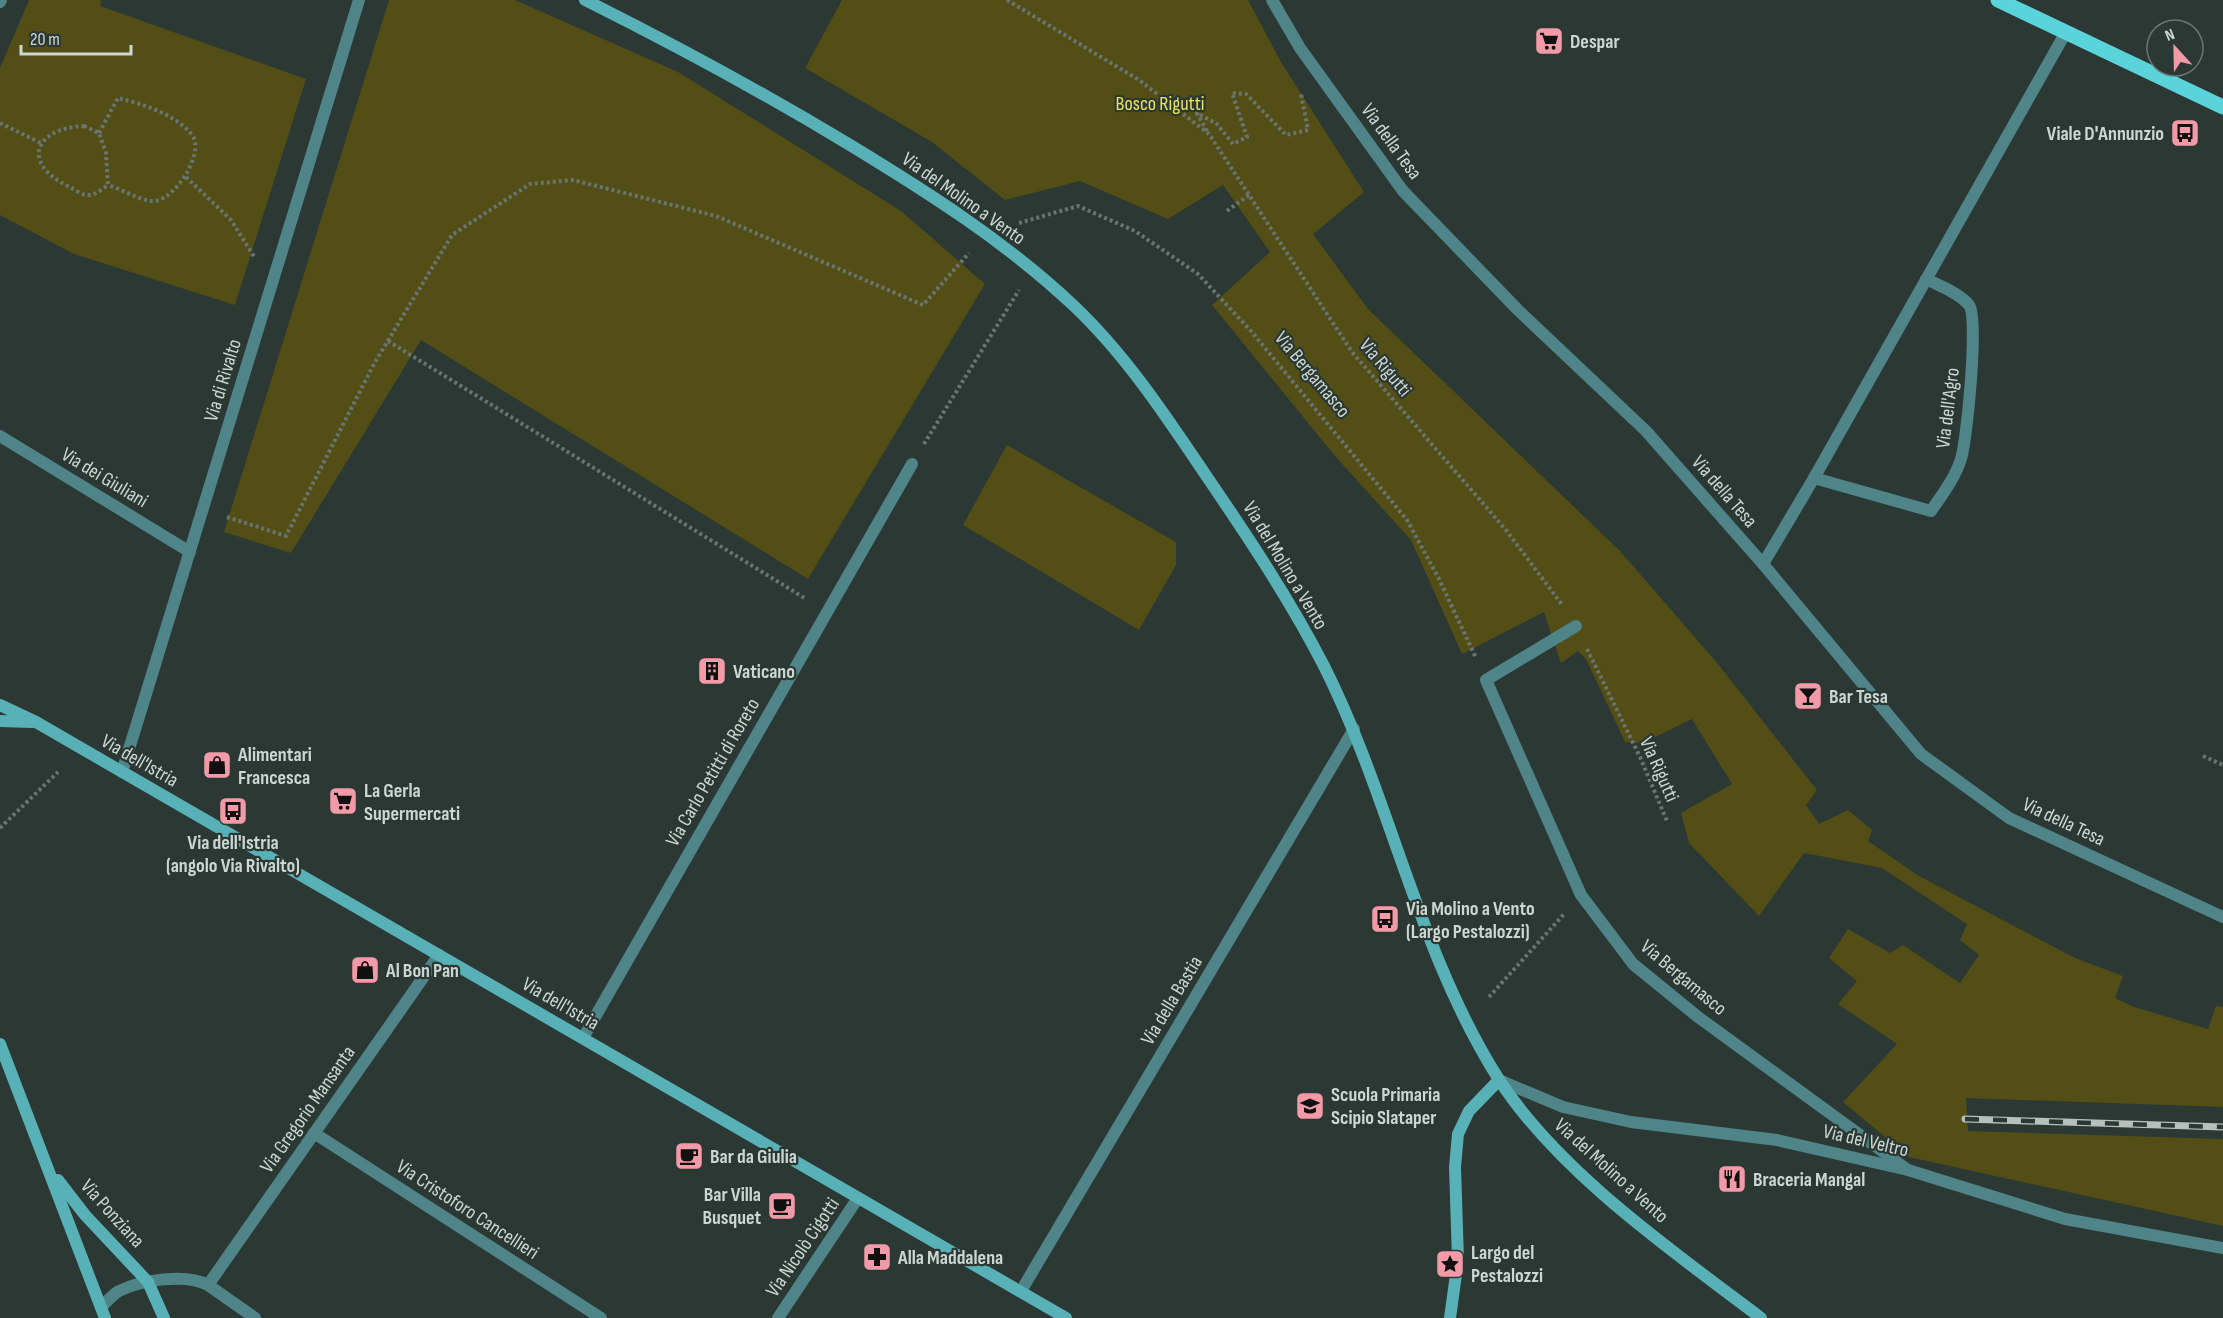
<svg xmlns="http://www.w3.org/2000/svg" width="2223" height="1318" viewBox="0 0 2223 1318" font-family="'Sofia Sans Condensed',sans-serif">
<rect width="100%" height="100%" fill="#2b3833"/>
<g fill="#524e16">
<polygon points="29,0 101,0 100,6 306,79 235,305 74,254 0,215 0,68"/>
<polygon points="389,0 515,0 678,72 901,211 985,284 808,579 421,340 291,553 224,532"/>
<polygon points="842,0 1248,0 1281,62 1364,192 1313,234 1368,309 1620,551 1718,664 1817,790 1806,805 1819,824 1848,810 1872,830 1868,841 1919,876 2075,958 2123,976 2115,998 2134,1007 2208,1029 2216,1006 2223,1007 2223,1107 1966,1098 1968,1131 2223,1139 2223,1226 1909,1157 1843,1102 1897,1044 1838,1004 1857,981 1829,958 1848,929 1890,953 1903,945 1960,983 1979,955 1960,940 1967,924 1882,868 1804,853 1759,916 1689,843 1681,813 1732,784 1692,719 1643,743 1625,742 1586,659 1578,651 1561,663 1544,612 1462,654 1411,540 1335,456 1212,305 1270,252 1223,185 1168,219 1080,181 1005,200 932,142 805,68"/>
<polygon points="1007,445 1176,542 1176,565 1139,630 963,525"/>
</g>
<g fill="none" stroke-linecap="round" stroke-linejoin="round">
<g stroke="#6a7571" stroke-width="4" stroke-dasharray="3 3" stroke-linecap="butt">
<polyline points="1007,0 1139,80 1209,134 1352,352 1506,530 1563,606"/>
<polyline points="0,123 43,144"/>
<path d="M84 126 99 133 106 153 108 185C102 189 95 196 87 195 82 195 75 190 70 187 20 164 34 128 84 126Z"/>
<polyline points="1207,131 1197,113 1217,124 1233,144 1247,137 1232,93 1246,94 1286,135 1308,130 1301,94"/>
<path d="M99 133 118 98C142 104 176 114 192 135 206 153 173 204 151 201 137 199 121 189 108 185"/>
<polyline points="186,177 231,220 255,258"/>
<polyline points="1227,211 1249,195"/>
<polyline points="1019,223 1078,206 1135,231 1198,274 1251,331 1407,520 1439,579 1476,658"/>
<polyline points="388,341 806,599"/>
<polyline points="924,444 1019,290"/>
<polyline points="227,517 286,536 375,362 452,235 530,184 573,180 716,216 923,305 969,253"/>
<polyline points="1587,649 1640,757 1667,821"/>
<polyline points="2203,756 2223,765"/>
<polyline points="0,828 58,772"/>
<polyline points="1489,997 1565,913"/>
</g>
<g stroke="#4f8488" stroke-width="12">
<polyline points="1272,0 1300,48 1403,191 1518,310 1646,431 1763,564 1921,754 2009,818 2223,917"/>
<polyline points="0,2 1,0"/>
<path d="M1926 279C1940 286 1959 293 1969 305 1979 317 1967 440 1961 459 1955 478 1942 495 1931 511L1814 478 2066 32"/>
<polyline points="0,436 190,552"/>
<polyline points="1763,564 1814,478"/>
<polyline points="1576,626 1486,680 1581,895 1633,964 1698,1017 1908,1170"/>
<polyline points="122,772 359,0"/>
<polyline points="583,1038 912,464"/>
<polyline points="1499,1080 1563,1107 1631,1122 1777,1140 1908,1170 2065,1219 2223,1248"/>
<polyline points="314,1133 601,1318"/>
<polyline points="208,1285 439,955"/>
<polyline points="1021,1291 1354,729"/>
<path d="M101 1307C107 1302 112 1295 119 1291 141 1280 186 1273 208 1285L255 1318"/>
<polyline points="778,1318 858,1198"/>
</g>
<g stroke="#57b1b7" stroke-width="12">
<path d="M585 0C675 45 764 93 850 145 929 193 1006 242 1073 305 1124 353 1164 413 1203 471 1246 534 1289 598 1324 666 1391 799 1418 952 1498 1078 1557 1171 1674 1252 1761 1318"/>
<polyline points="0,705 36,722 1066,1318"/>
<polyline points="0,721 32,722"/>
<polyline points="0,1044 105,1318"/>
<polyline points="58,1180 85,1215 148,1282 164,1318"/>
<polyline points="1450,1318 1458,1260 1455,1167 1458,1134 1469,1111 1499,1080"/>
</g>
<polyline stroke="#5ad3db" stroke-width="15" points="1998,0 2223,107"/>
<g stroke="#b7c0bc" stroke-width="7">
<polyline id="rail" points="1965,1119 2223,1127"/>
</g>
<use href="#rail" stroke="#2b3833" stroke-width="4.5" stroke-dasharray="14" stroke-linecap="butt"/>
</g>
<defs>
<g id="supermarket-square" transform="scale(1.5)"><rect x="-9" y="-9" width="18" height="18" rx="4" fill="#f39aa9" stroke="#2b3833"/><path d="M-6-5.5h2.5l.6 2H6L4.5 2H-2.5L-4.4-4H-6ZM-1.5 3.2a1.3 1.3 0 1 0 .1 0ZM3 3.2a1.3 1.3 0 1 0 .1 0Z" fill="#111"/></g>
<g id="bus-square" transform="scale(1.5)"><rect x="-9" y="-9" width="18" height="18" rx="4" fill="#f39aa9" stroke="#2b3833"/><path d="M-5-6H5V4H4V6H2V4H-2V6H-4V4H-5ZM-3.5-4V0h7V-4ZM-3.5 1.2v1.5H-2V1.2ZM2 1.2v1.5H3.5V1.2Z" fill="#111"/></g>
<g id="building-square" transform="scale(1.5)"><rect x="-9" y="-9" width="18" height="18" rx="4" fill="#f39aa9" stroke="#2b3833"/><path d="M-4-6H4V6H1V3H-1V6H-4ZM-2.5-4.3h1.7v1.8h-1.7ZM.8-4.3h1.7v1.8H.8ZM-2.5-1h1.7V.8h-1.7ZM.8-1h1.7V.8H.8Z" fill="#111"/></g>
<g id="bar-square" transform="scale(1.5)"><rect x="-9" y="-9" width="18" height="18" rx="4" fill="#f39aa9" stroke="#2b3833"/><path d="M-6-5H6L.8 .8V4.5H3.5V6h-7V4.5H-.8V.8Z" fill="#111"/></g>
<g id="shop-square" transform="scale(1.5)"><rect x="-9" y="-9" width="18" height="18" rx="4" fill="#f39aa9" stroke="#2b3833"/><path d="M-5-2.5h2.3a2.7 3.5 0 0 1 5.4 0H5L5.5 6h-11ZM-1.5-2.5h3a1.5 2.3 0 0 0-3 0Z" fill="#111"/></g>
<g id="school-square" transform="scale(1.5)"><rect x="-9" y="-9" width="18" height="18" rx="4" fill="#f39aa9" stroke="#2b3833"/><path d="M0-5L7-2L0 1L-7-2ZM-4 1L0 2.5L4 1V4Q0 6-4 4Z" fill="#111"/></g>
<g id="cafe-square" transform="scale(1.5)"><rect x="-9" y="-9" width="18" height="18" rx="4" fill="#f39aa9" stroke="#2b3833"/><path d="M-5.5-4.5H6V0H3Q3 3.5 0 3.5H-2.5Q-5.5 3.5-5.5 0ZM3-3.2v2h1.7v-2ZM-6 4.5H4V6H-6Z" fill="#111"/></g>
<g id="restaurant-square" transform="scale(1.5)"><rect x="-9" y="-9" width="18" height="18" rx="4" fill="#f39aa9" stroke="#2b3833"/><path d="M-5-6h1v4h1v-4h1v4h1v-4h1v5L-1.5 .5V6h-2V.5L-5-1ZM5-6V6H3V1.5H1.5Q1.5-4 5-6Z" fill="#111"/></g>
<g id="pharmacy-square" transform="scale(1.5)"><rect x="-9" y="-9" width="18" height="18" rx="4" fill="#f39aa9" stroke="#2b3833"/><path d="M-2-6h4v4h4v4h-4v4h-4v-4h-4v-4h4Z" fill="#111"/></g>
<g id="sight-square" transform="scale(1.5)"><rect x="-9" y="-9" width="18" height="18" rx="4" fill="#f39aa9" stroke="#2b3833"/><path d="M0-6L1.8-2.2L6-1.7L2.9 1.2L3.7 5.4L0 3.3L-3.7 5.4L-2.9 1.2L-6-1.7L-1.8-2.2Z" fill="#111"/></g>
</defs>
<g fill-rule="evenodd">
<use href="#supermarket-square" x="1549" y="41"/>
<use href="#bus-square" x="2185" y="133"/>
<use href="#building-square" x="712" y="671"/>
<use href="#bar-square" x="1808" y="696"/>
<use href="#shop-square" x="217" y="765"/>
<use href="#supermarket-square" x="343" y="801"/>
<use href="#bus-square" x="233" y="811"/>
<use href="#bus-square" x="1385" y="919"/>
<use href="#shop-square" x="365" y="970"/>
<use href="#school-square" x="1310" y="1106"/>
<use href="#cafe-square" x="689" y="1156"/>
<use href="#restaurant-square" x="1732" y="1179"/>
<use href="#cafe-square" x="782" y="1206"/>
<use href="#pharmacy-square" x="877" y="1257"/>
<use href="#sight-square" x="1450" y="1264"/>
</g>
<g text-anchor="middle" stroke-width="4.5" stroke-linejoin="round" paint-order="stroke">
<g font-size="20" font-weight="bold" fill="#ced6d2" stroke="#2b3833" text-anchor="start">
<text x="1570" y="48">Despar</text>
<text x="2164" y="140" text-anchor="end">Viale D'Annunzio</text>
<text x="733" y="678">Vaticano</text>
<text x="1829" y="703">Bar Tesa</text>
<text x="238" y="761">Alimentari<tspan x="238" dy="23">Francesca</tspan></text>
<text x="364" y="797">La Gerla<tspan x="364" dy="23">Supermercati</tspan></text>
<text x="233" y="849" text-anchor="middle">Via dell'Istria<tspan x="233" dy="23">(angolo Via Rivalto)</tspan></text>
<text x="1406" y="915">Via Molino a Vento<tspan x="1406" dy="23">(Largo Pestalozzi)</tspan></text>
<text x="386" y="977">Al Bon Pan</text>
<text x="1331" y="1101">Scuola Primaria<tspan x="1331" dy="23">Scipio Slataper</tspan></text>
<text x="710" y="1163">Bar da Giulia</text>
<text x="1753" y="1186">Braceria Mangal</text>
<text x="761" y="1201" text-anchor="end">Bar Villa<tspan x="761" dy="23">Busquet</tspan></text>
<text x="1471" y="1259">Largo del<tspan x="1471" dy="23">Pestalozzi</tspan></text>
<text x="898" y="1264">Alla Maddalena</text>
</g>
<g font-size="20" fill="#eee459" stroke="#2b3833">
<text x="1160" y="110">Bosco Rigutti</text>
</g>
<g font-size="20" fill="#ced6d2" stroke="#2b3833">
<text transform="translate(1392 141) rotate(54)" y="7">Via della Tesa</text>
<text transform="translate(964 198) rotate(35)" y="7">Via del Molino a Vento</text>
<text transform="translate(1386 367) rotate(50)" y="7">Via Rigutti</text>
<text transform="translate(1313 374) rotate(50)" y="7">Via Bergamasco</text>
<text transform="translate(222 380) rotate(-73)" y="7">Via di Rivalto</text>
<text transform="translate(1947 408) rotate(-83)" y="7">Via dell'Agro</text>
<text transform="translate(105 477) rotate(31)" y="7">Via dei Giuliani</text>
<text transform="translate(1725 491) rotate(49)" y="7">Via della Tesa</text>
<text transform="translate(1286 565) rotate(59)" y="7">Via del Molino a Vento</text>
<text transform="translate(140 760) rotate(30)" y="7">Via dell'Istria</text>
<text transform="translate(1660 769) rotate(66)" y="7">Via Rigutti</text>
<text transform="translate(712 772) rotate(-60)" y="7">Via Carlo Petitti di Roreto</text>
<text transform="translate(2064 821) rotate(25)" y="7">Via della Tesa</text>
<text transform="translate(1684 977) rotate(40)" y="7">Via Bergamasco</text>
<text transform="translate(1171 1000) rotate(-59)" y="7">Via della Bastia</text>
<text transform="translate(561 1003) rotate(30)" y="7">Via dell'Istria</text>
<text transform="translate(307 1109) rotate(-55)" y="7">Via Gregorio Mansanta</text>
<text transform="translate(1866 1140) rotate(13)" y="7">Via del Veltro</text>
<text transform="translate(1612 1170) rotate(42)" y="7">Via del Molino a Vento</text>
<text transform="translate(468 1209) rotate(33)" y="7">Via Cristoforo Cancellieri</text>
<text transform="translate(113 1213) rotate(48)" y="7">Via Ponziana</text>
<text transform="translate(802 1247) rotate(-56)" y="7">Via Nicolò Cigotti</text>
</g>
</g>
<g transform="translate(2175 48) rotate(338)"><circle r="28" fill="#2b3833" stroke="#6c7773" stroke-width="1.5"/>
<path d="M0-4.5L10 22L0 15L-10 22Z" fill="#f39aa9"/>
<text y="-9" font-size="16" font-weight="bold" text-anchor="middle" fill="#ced6d2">N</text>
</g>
<path d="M21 45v9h110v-9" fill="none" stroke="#ced6d2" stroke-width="3"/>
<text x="30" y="45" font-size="18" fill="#ced6d2" stroke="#2b3833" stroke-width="4.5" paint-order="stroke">20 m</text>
</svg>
